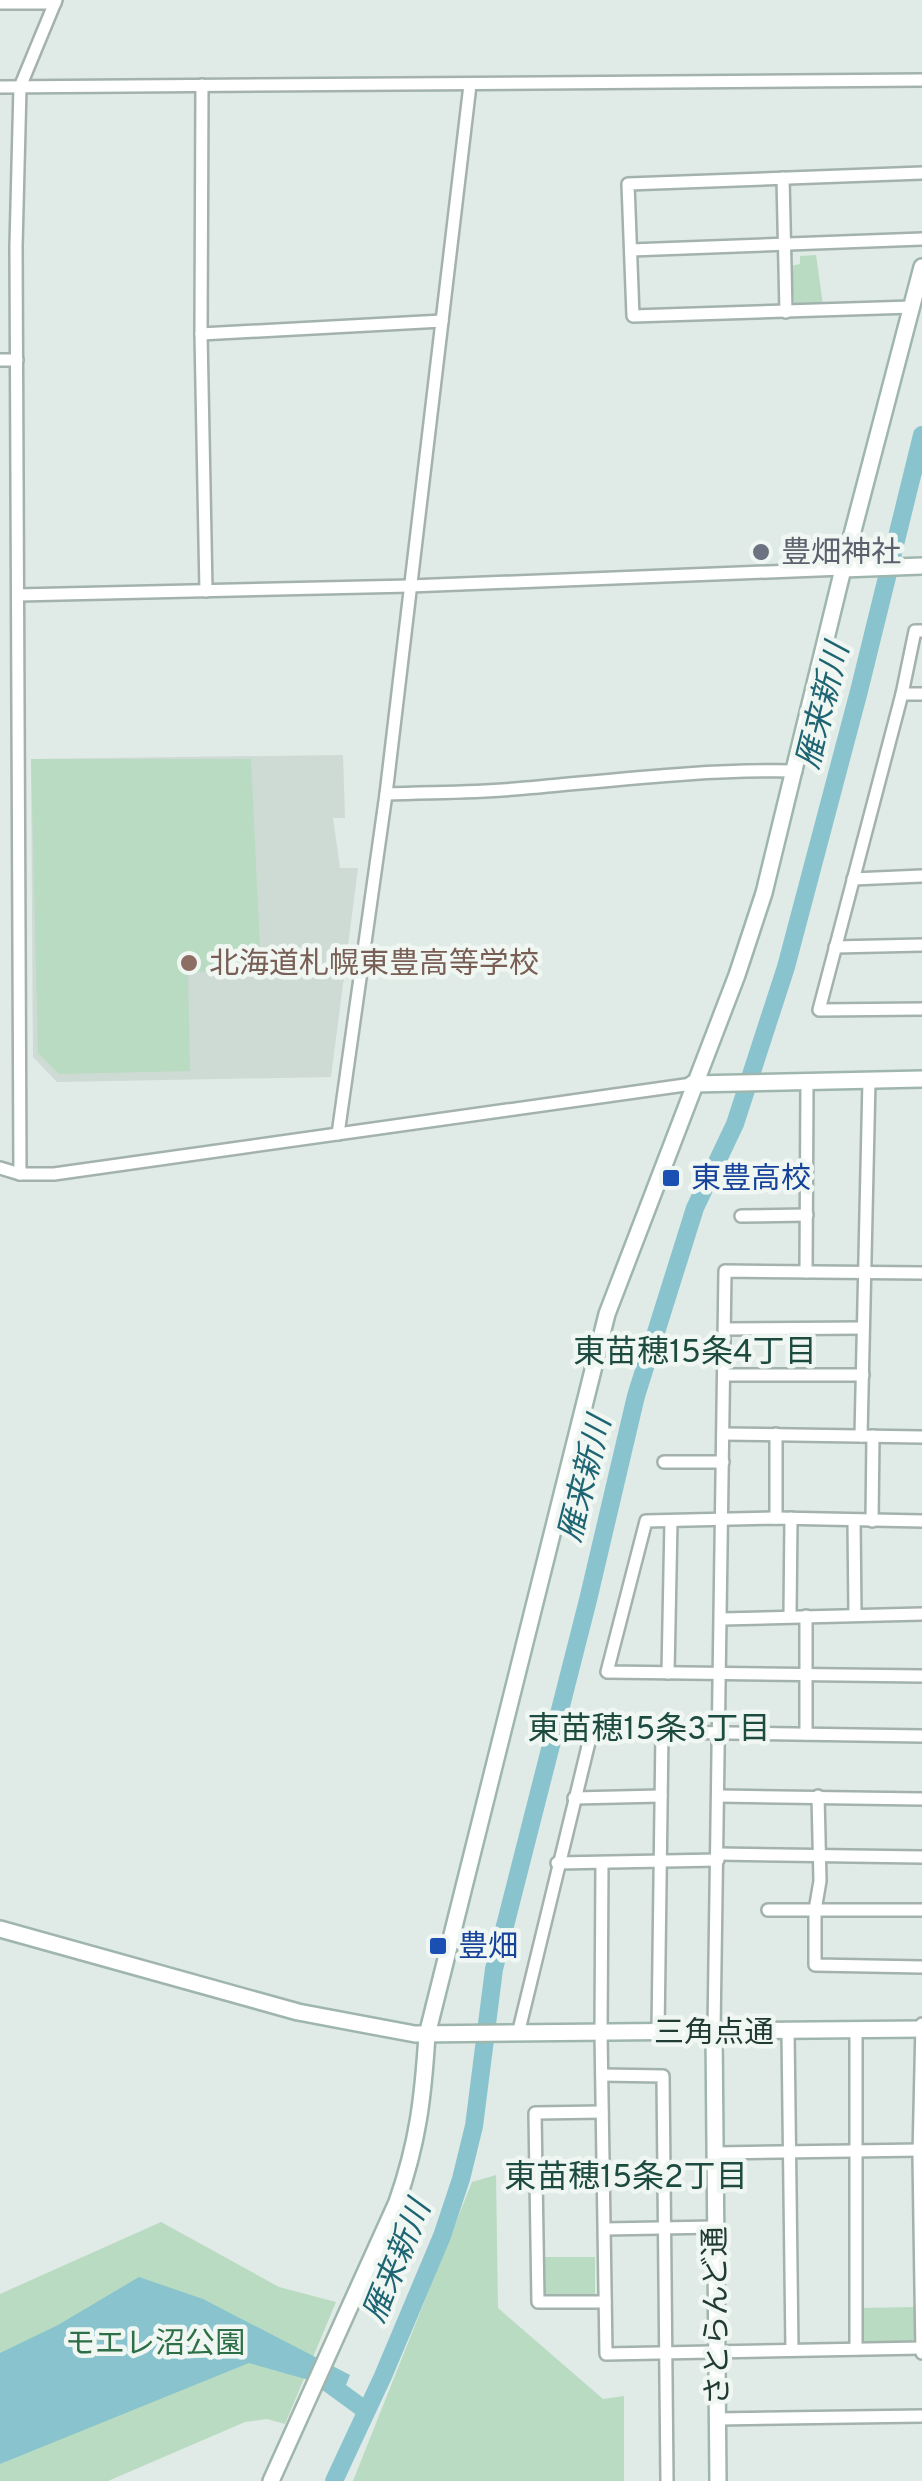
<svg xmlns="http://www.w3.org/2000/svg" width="922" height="2481" viewBox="0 0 922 2481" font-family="Overpass,'Noto Sans JP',sans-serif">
<rect width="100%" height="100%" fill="#e0eae6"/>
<polygon fill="#cedad4" points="343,755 345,818 333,818 340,868 358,868 331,1077 57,1082 33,1057 31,759"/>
<g fill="#b9dbc2">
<polygon points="816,255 823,305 795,308 790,266 800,264 800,256"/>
<polygon points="31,759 251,759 261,971 188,972 190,1071 59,1074 38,1053"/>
<polygon points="496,2175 498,2308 603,2399 624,2396 624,2481 353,2481 472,2182"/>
<polygon points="161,2222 279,2287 336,2302 285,2424 267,2419 245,2422 108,2481 0,2481 0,2294"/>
<polygon points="542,2257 595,2257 595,2295 591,2298 548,2298 543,2293"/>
<polygon points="916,2307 915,2338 911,2342 864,2343 862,2339 862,2308"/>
</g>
<polygon fill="#89c4ce" points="139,2277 203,2299 350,2375 344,2390 249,2363 0,2464 0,2353 58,2325"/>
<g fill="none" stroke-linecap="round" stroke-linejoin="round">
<g stroke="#89c4ce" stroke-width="18">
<polyline points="317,2375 365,2410"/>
<polyline points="334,2481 383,2376 442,2236 461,2179 474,2126 494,1969 588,1600 636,1396 695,1208 735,1124 786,967 859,691 922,435"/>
</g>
<g stroke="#a3b2ad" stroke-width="16">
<g id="street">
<polyline points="0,3 55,3"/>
<polyline points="202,85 201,334 206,591"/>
<polyline points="0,87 922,80"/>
<polyline points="783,178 786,312"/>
<polyline points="631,250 922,239"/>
<polyline points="912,307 633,316 628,184 922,173"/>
<polyline points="201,334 442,321"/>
<polyline points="0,360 17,360"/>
<polyline points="18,595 410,586 843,569"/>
<polyline points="922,631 915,631 902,694 819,1010 922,1009"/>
<polyline points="902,694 922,694"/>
<path d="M386 794C433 792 480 793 526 788 616 780 705 769 796 771"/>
<polyline points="853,879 922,876"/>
<polyline points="835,947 922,945"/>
<polyline points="338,1134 386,794 470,85"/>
<polyline points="0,1168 20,1174 54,1174 692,1084"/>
<polyline points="20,1174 16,246 20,87 56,0"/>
<polyline points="741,1216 807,1215"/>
<polyline points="806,1272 807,1082"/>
<polyline points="725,1329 863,1328"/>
<polyline points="725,1375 863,1375"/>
<polyline points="723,1434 922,1437"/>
<polyline points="861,1436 869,1080"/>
<polyline points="664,1462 723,1462"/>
<polyline points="776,1518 776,1434"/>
<polyline points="854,1521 855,1615"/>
<polyline points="872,1521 873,1436"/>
<polyline points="922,1521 776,1518 646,1521 607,1672 922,1676"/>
<polyline points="790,1615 791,1518"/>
<polyline points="722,1619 922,1614"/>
<polyline points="668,1673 671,1521"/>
<polyline points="806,1734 806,1616"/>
<polyline points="719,1796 922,1799"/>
<polyline points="818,1796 820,1881 815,1910 815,1965 922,1967"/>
<polyline points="574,1798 661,1796"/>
<polyline points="718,1854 922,1857"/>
<polyline points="557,1863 718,1860"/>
<polyline points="602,1863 601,2033 606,2354 922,2348"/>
<polyline points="768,1910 922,1910"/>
<polyline points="922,2024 919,2156 922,2353"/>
<polyline points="714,2031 725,1271 922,1273"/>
<polyline points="658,2032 662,1732"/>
<polyline points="788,2032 792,2350"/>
<polyline points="518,2034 591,1734 662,1732 922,1736"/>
<polyline points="602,2075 663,2076 667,2481"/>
<polyline points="602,2112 535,2113 538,2302 605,2302"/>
<polyline points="716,2153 922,2150"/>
<polyline points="605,2229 715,2227"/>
<polyline points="856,2349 856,2031"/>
<polyline points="717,2419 922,2416"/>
</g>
</g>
<g stroke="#9fb6ad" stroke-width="20">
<g id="secondary">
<polyline points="843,569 922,566"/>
<polyline points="692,1084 922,1079"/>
<polyline points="0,1929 298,2012 415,2034 922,2029"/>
<polyline points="714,2031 718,2481"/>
<path d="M271 2481 397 2202C418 2142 423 2098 427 2035L607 1314 737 975 764 893 843 569 922 267"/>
</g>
</g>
<use href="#street" stroke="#fff" stroke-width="11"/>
<use href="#secondary" stroke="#fff" stroke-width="15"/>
</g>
<circle fill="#6b7280" stroke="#f0f7f3" stroke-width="4" cx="761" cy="552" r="10"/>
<circle fill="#8d6e63" stroke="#f0f7f3" stroke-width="4" cx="189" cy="963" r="10"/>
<g fill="#1a4fb4" stroke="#f0f7f3" stroke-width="4">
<rect x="661" y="1168" width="20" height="20" rx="5"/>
<rect x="428" y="1936" width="20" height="20" rx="5"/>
</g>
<g text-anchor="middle" stroke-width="9" stroke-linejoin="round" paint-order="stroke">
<g font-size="30" fill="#5b616d" stroke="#f0f7f3" text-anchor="start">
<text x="781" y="562">豊畑神社</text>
</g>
<g font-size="30" fill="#785e54" stroke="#f0f7f3" text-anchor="start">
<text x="209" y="973">北海道札幌東豊高等学校</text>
</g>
<g font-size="30" fill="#164399" stroke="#f0f7f3" text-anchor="start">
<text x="691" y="1188">東豊高校</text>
<text x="458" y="1956">豊畑</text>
</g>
<g font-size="30" fill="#213a33" stroke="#f0f7f3">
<text x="714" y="2042">三角点通</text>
<text transform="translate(716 2316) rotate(-91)" y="10">さとらんど通</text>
</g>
<g font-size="30" fill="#2d6f46" stroke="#f0f7f3">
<text x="155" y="2353">モエレ沼公園</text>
</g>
<g font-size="32" font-style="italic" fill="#1e6573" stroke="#f0f7f3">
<text transform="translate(822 706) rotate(-76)" y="11">雁来新川</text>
<text transform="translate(584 1479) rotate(-76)" y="11">雁来新川</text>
<text transform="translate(396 2261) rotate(-68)" y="11">雁来新川</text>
</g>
<g font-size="32" fill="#1e4b40" stroke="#f0f7f3">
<text x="695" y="1362">東苗穂15条4丁目</text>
<text x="649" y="1739">東苗穂15条3丁目</text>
<text x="626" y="2187">東苗穂15条2丁目</text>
</g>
</g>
</svg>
